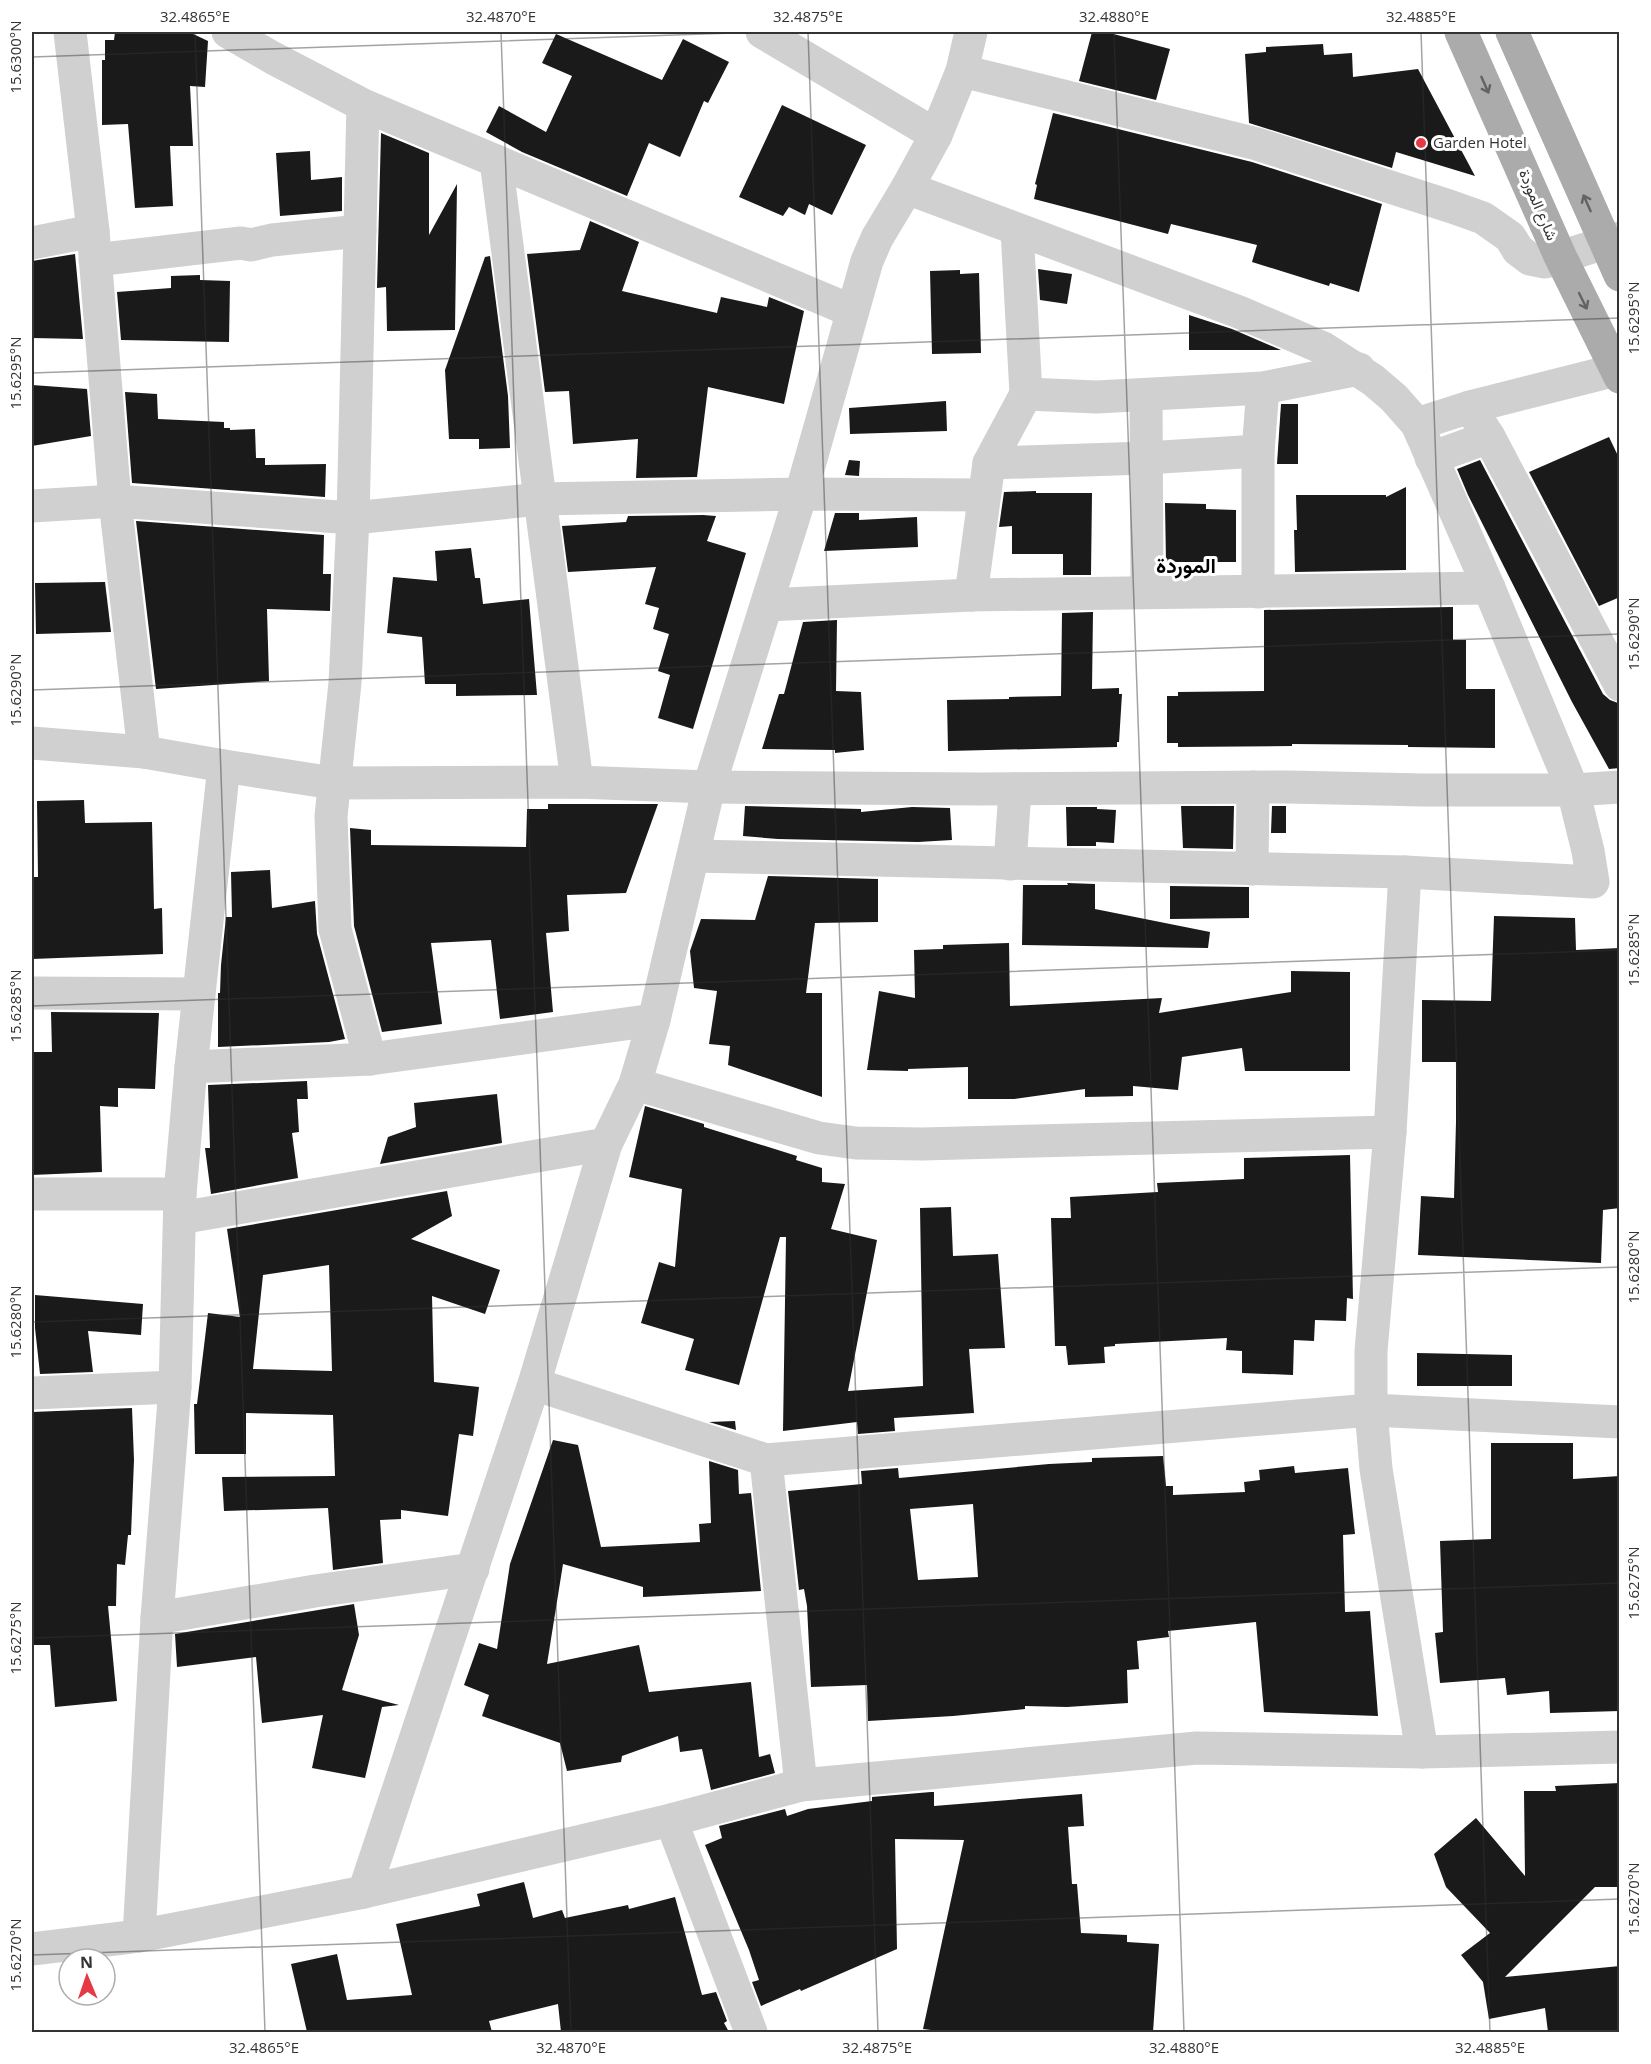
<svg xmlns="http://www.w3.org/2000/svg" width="1651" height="2064" viewBox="0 0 1651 2064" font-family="'Open Sans',Vazirmatn,sans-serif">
<rect width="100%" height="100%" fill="#fff"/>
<g fill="#1a1a1a" fill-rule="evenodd">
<polygon points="115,32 189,32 208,41 205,87 190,86 193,146 170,146 173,206 135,208 128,124 102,125 102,60 105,60 105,40 114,40"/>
<polygon points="1092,32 1106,32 1170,49 1156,100 1079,81"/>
<polygon points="556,34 662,80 683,39 729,62 708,103 704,101 680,157 649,143 627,196 522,152 486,132 499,106 546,132 572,76 542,63"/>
<polygon points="1323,44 1324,55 1352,53 1353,77 1418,69 1475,176 1396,152 1392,168 1249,123 1245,54 1266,52 1266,47"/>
<polygon points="782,105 866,145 832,215 809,204 805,215 789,207 783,216 739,197"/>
<polygon points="1053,113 1252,162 1382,204 1359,292 1330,283 1329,286 1252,262 1257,245 1171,224 1168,234 1034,199 1037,185 1035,184"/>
<polygon points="381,133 429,153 429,235 457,184 455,330 387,331 386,287 377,288"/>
<polygon points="310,151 311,180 342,177 342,211 280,216 276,153"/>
<polygon points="590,221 639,242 622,291 717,313 721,297 767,307 769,297 804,311 784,404 708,387 697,477 636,478 638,439 573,444 569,391 545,392 527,254 580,250"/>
<polygon points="75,254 83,339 32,338 32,261"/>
<polygon points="490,256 508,396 510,448 479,449 479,439 449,439 445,370 485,257"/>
<polygon points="1038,269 1072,274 1067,304 1040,300"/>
<polygon points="960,270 960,274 979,273 981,353 932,354 930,271"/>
<polygon points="200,275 200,280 230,281 229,342 121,340 117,292 171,288 171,276"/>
<polygon points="1189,315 1232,329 1281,350 1189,350"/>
<polygon points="32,385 87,389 91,436 32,446"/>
<polygon points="125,392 157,394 158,419 224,422 224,428 230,428 230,430 255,429 256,458 265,458 265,465 326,464 325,497 132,483"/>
<polygon points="946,401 947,431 850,434 849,408"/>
<polygon points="1281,404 1298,404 1298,464 1277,464"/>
<polygon points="1609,437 1620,460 1620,597 1599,606 1529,472"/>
<polygon points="849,460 860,461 859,476 845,475"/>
<polygon points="1480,460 1603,694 1610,700 1618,703 1620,707 1620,768 1609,769 1572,702 1468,495 1457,469"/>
<polygon points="1406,487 1406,570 1295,572 1294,530 1297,530 1296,495 1386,495 1386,497"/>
<polygon points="1036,491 1036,493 1092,493 1091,575 1063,575 1063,554 1012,554 1012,526 999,527 1004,492"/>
<polygon points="1165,503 1206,504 1206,509 1236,510 1236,562 1166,562"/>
<polygon points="835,513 859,513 859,520 917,517 918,547 824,551"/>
<polygon points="703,515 716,516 707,541 746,553 693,729 658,718 670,675 658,671 669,634 653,629 659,608 645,604 656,567 568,572 562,526 626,522 628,516"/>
<polygon points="136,521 324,535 323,574 331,574 330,611 267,609 269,681 156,689"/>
<polygon points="471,548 475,578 480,578 483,604 529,599 537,695 456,696 456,684 425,684 422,637 387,633 393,577 437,581 435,551"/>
<polygon points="105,582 111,632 36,634 35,583"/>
<polygon points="1453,607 1453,640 1466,640 1466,689 1495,689 1495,748 1408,747 1408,745 1292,744 1292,746 1178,747 1178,743 1167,743 1167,696 1178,696 1178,692 1264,691 1264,610"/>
<polygon points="1093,612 1092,689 1119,688 1119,694 1122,694 1119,742 1117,742 1117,747 948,751 947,700 1009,699 1009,697 1061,696 1062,613"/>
<polygon points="837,620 836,691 861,692 864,750 835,753 835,750 762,749 779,694 784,694 803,622"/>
<polygon points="84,800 85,823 152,822 154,909 162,908 163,954 32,959 32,877 38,877 37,801"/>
<polygon points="548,804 658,804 626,893 567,895 569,931 546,933 553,1012 500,1019 491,940 431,943 442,1024 382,1032 354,926 350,828 371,830 371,845 526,847 527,809 548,809"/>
<polygon points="745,806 861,809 861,812 912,807 950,808 952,840 918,842 778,839 743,836"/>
<polygon points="1181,806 1234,806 1233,849 1183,848"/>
<polygon points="1272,806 1286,806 1286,833 1271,833"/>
<polygon points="1066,807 1097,807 1097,809 1116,810 1114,843 1096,842 1096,846 1067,846"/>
<polygon points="270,870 272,908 315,901 317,934 345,1039 329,1042 218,1047 218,993 220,993 221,965 226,917 232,917 231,872"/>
<polygon points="768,876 878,879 878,922 815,923 806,993 822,993 822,1097 728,1065 730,1046 709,1044 717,991 694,988 690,951 701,919 755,920"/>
<polygon points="1067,883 1095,884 1095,909 1210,932 1208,948 1022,945 1023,885 1068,885"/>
<polygon points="1170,886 1249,887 1249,918 1170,919"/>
<polygon points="1494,916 1575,918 1576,950 1620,948 1620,1208 1603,1210 1601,1263 1418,1255 1421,1196 1454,1198 1456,1122 1456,1062 1422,1062 1422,1000 1491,1001"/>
<polygon points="1009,943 1010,1006 1162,998 1159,1013 1291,992 1291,971 1350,972 1350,1071 1245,1071 1242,1048 1182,1057 1178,1090 1133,1086 1133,1096 1085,1097 1085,1089 1014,1099 968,1099 968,1067 908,1069 908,1071 867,1070 879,991 915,998 914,950 943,949 943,945"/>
<polygon points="51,1012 159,1013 155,1089 118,1088 118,1107 100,1106 102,1172 32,1175 32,1052 52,1052"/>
<polygon points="307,1081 308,1099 297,1099 299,1132 292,1133 298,1178 211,1194 205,1148 210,1148 208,1085"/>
<polygon points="497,1094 502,1143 380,1164 388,1137 416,1127 414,1103"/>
<polygon points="645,1106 704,1124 704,1127 797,1156 796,1160 822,1168 822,1182 845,1184 831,1229 877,1240 848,1391 923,1386 920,1208 951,1207 953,1256 998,1254 1005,1348 969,1349 974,1413 894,1418 895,1431 858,1434 857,1422 783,1431 786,1237 780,1237 739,1385 685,1370 694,1339 641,1323 659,1262 675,1267 682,1189 629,1177"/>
<polygon points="1350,1155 1353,1299 1347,1298 1346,1321 1315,1320 1314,1341 1294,1340 1293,1375 1242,1373 1242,1351 1226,1350 1227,1338 1115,1344 1115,1346 1104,1347 1105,1363 1068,1365 1066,1346 1055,1346 1051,1218 1071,1218 1070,1197 1158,1192 1157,1183 1244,1179 1244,1158"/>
<path d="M447 1191 452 1216 411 1239 500 1270 485 1314 432 1296 434 1382 479 1387 473 1436 459 1434 448 1516 401 1510V1519L380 1520 383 1563 333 1570 328 1508 224 1511 222 1477 335 1476 333 1415 246 1413V1454H195L194 1404H197L208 1313 240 1317 227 1229ZM329 1265 332 1371 253 1369 263 1275Z"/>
<polygon points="35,1295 143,1304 141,1335 88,1331 93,1372 40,1374 35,1328"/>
<polygon points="1417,1353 1512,1355 1512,1386 1417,1386"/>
<polygon points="132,1408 134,1460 131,1535 128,1535 125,1565 117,1564 116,1606 108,1606 117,1701 55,1707 50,1645 32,1645 32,1514 33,1476 32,1476 32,1412"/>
<polygon points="735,1421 736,1430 709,1422"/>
<polygon points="553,1440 578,1445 601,1547 700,1542 699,1524 711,1523 709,1461 738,1470 739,1494 751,1493 761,1591 643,1597 643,1587 563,1564 547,1664 639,1645 649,1692 751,1682 759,1757 770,1754 775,1773 711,1790 702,1749 680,1752 678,1736 622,1756 621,1762 567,1771 560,1743 482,1716 489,1695 464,1685 479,1643 497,1649 510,1564"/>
<polygon points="1491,1443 1573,1443 1573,1479 1620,1476 1620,1711 1550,1713 1549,1691 1507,1695 1505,1678 1440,1683 1435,1633 1443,1632 1440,1541 1491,1539"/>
<path d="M1163 1456 1166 1486H1173V1495L1245 1492 1244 1482 1260 1480 1259 1470 1294 1466 1295 1473 1348 1468 1355 1534 1343 1535 1345 1612 1370 1611 1378 1716 1264 1712 1256 1622 1168 1631 1169 1637 1137 1641 1139 1669 1127 1670 1128 1703 1067 1707 1025 1706V1709L953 1716 868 1721 867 1685 811 1687 807 1606 804 1589 799 1590 788 1491 862 1484 861 1471 898 1468 899 1478 1049 1464 1092 1462V1458ZM973 1504 978 1577 918 1580 910 1509Z"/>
<polygon points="354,1604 359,1635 342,1690 399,1705 382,1707 365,1778 312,1768 323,1715 262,1723 256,1657 177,1667 175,1634"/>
<polygon points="1620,1783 1620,1887 1595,1887 1505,1977 1620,1966 1620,2032 1548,2032 1545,2008 1489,2019 1483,1982 1461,1955 1490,1933 1446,1887 1434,1854 1476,1818 1525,1876 1524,1791 1556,1791 1555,1786"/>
<polygon points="931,1792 934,1792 934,1806 1082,1794 1084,1826 1068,1827 1072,1884 1077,1884 1081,1933 1127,1935 1127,1942 1159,1944 1153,2032 1065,2032 1024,2030 1022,2032 947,2032 923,2029 964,1840 895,1839 897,1949 801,1991 800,1989 761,2006 752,1982 759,1980 749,1950 705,1845 722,1838 719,1826 785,1809 787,1816 808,1809 872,1801 872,1797"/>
<polygon points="524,1882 533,1918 562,1910 565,1918 628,1905 629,1909 675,1897 702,1995 716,1992 727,2021 724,2023 729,2032 561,2032 558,2004 489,2021 492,2032 307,2032 291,1964 337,1954 347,2000 412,1995 396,1924 480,1906 477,1894"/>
</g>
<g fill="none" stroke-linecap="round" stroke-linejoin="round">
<g stroke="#d0d0d0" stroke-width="33">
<polyline points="70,32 93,231 115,501 144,752 224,766"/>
<polyline points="228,32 273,58 363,105 852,311"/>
<polyline points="762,32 936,135"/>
<polyline points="962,71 1257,144 1452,207 1483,218 1510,237 1518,250 1530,259 1545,262 1620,238"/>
<polyline points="363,105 353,518 345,683 331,816 335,929 370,1059"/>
<polyline points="496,161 577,782"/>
<polyline points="907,188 1239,312 1323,348 1373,380 1394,398 1417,424"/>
<polyline points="1017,230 1026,394"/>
<polyline points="32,243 93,231"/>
<polyline points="95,260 241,243 251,245 272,240 360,231"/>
<polyline points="1146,396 1147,592"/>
<polyline points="1470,407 1489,437 1620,685"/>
<polyline points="1431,458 1489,437"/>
<polyline points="989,463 1146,458 1258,451"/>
<polyline points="32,506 115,501 353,518 540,499 801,494 984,495"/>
<polyline points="1258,592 1258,451 1263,388"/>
<polyline points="971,595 989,463 1026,394 1097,397 1263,388 1359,369"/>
<polyline points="767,605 971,595 1489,588"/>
<polyline points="32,743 144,752"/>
<polyline points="693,856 1405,872 1593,882 1588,851 1573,790 1489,588 1417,424 1470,407 1620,369"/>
<polyline points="1010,864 1015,789"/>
<polyline points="1252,869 1253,787"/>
<polyline points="1405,872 1390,1132 1371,1351 1371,1410 1376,1469 1422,1752"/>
<polyline points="32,993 199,994"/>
<polyline points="191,1067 370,1059 654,1020"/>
<polyline points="635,1084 819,1138 856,1143 922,1144 1390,1132"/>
<polyline points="32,1194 180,1194"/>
<polyline points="180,1218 606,1144"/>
<polyline points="534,1384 766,1460 1371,1410 1620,1422"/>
<polyline points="32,1393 175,1387"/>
<polyline points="766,1460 801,1785"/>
<polyline points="157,1618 315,1591 473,1569"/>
<polyline points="671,1820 751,2032"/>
<polyline points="364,1892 534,1384 606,1144 635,1084 654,1020 709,787 801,494 867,261 877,238 907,188 936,135 962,71 971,32"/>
<polyline points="139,1936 157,1618 175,1387 180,1194 191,1067 224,766 333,783 577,782 709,787 980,789 1289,787 1423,790 1573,790 1620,787"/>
<polyline points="32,1949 139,1936 364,1892 671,1820 801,1785 1197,1748 1422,1752 1620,1747"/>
</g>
<g stroke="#ababab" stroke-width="33">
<polyline points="1461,32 1560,256 1620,377"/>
<polyline points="1512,32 1620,275"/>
</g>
</g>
<defs><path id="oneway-shaft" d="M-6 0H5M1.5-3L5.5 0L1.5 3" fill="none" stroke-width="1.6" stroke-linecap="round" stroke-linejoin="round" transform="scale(1.5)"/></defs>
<g stroke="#636363">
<use href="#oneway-shaft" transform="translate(1485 85) rotate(66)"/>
<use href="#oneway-shaft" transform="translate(1587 203) rotate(-114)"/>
<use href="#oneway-shaft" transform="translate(1583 301) rotate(64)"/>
</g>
<path fill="none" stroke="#333" stroke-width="1.5" stroke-opacity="0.45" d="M195 32 265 2032M501 32 571 2032M808 32 878 2032M1114 32 1184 2032M1421 32 1490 2032M32 57 762 32M32 373 1620 318M32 690 1620 634M32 1006 1620 950M32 1322 1620 1267M32 1638 1620 1583M32 1955 1620 1899"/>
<circle fill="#e63946" stroke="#fff" stroke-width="2" cx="1421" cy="143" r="6"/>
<g text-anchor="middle" stroke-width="6" stroke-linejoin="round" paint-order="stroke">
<g font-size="15" fill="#333" stroke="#fff" text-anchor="start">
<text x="1433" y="148">Garden Hotel</text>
</g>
<g font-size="15" fill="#333" stroke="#fff">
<text transform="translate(1538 205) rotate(67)" y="5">شارع الموردة</text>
</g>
<g font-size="21" font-weight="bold" fill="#000" stroke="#fff">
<text x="1186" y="573">الموردة</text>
</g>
</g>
<rect width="1651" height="2064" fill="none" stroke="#ffffff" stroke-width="66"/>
<g transform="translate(87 1977) rotate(358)"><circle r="28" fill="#ffffff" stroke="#adadad" stroke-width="1.5"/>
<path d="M0-4.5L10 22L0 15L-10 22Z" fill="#e63946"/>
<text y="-9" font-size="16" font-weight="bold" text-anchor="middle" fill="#333333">N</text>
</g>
<rect x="33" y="33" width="1585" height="1998" fill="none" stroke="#333" stroke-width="2"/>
<g font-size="15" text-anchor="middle" fill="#333">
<text x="195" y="22">32.4865°E</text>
<text x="501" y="22">32.4870°E</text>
<text x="808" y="22">32.4875°E</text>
<text x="1114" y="22">32.4880°E</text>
<text x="1421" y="22">32.4885°E</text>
<text transform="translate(16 57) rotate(-90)" y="5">15.6300°N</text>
<text transform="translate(1634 318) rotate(-90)" y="5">15.6295°N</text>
<text transform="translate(16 373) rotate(-90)" y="5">15.6295°N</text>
<text transform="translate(1634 634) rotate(-90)" y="5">15.6290°N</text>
<text transform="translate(16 690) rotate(-90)" y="5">15.6290°N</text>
<text transform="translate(1634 950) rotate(-90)" y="5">15.6285°N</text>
<text transform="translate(16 1006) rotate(-90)" y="5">15.6285°N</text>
<text transform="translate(1634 1267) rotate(-90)" y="5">15.6280°N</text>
<text transform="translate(16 1322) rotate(-90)" y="5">15.6280°N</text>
<text transform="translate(1634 1583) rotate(-90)" y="5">15.6275°N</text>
<text transform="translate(16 1638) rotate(-90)" y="5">15.6275°N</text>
<text transform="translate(1634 1899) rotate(-90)" y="5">15.6270°N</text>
<text transform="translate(16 1955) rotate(-90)" y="5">15.6270°N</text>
<text x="264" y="2053">32.4865°E</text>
<text x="571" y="2053">32.4870°E</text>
<text x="877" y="2053">32.4875°E</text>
<text x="1184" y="2053">32.4880°E</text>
<text x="1490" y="2053">32.4885°E</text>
</g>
</svg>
